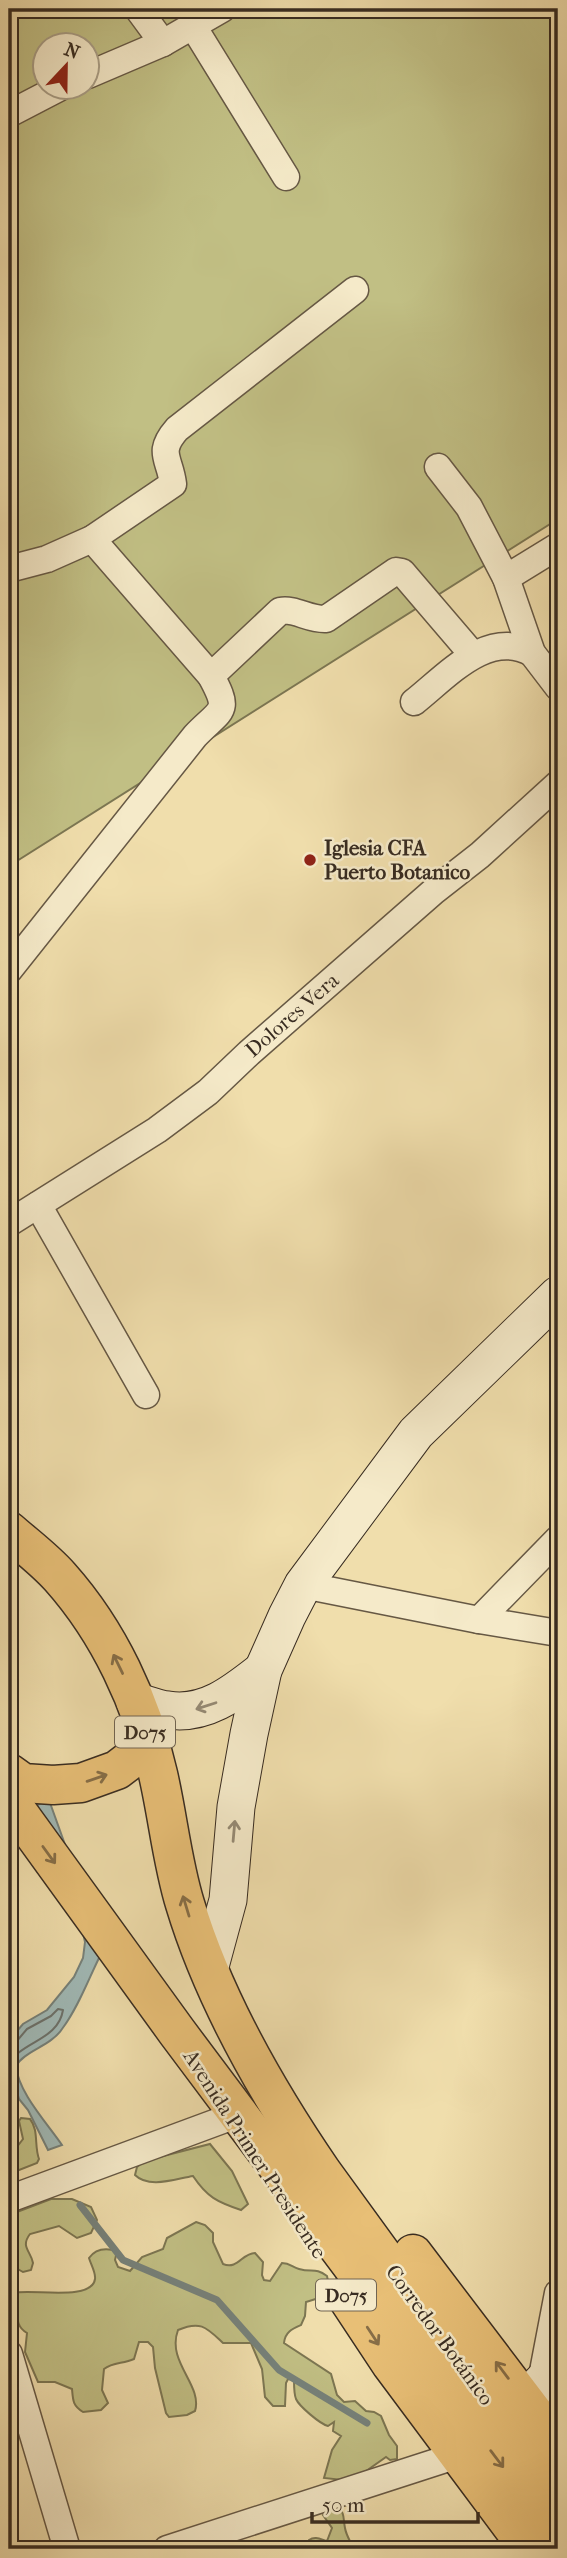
<svg xmlns="http://www.w3.org/2000/svg" width="567" height="2558" viewBox="0 0 567 2558" font-family="'IM FELL French Canon',serif">
<rect width="100%" height="100%" fill="#f0deac"/>
<filter id="stains"><feTurbulence type="fractalNoise" baseFrequency=".00286" numOctaves="4"/><feColorMatrix values="0 0 0 0 .2 0 0 0 0 .09 0 0 0 0 .02 0 0 0 .5 -.17"/></filter>
<radialGradient id="worn" r=".72"><stop offset=".6" stop-color="#630" stop-opacity="0"/><stop offset="1" stop-color="#630" stop-opacity=".3"/></radialGradient>
<g fill="#c1bf84" stroke="#7c7652" stroke-width="2" fill-rule="evenodd">
<path d="M9 9H558V519L9 866ZM46 46H88V88H46Z"/>
<path d="M21 2118 30 2119C39 2130 34 2146 39 2159L37 2163 9 2174V2153L16 2148 23 2139 19 2121Z"/>
<path d="M210 2144 232 2171 248 2204 241 2210C217 2202 207 2197 193 2176 175 2179 149 2189 135 2175L137 2167 144 2161Z"/>
<path d="M51 2199H72L91 2207 97 2220 91 2233 77 2238 59 2226 30 2234C20 2247 31 2251 33 2263L31 2270 23 2272 9 2264V2215Z"/>
<path d="M196 2222 205 2225 213 2233V2242L223 2264C238 2270 242 2253 255 2253L263 2262 262 2275 264 2280 270 2281 282 2263C290 2263 292 2267 299 2269 312 2273 315 2267 327 2276L330 2291 322 2297 306 2302 305 2316 301 2325C292 2329 285 2332 284 2343L331 2374 337 2395 344 2402 355 2401 366 2411 374 2412 381 2416 389 2435 397 2446V2459L390 2460 386 2457 352 2481 324 2478 332 2450 341 2436 333 2431 334 2422 328 2426C320 2424 299 2406 296 2399 294 2394 294 2386 294 2380L288 2379 286 2383 285 2406H273L265 2397 262 2369 251 2343H223C207 2328 201 2320 178 2330 166 2362 203 2385 195 2411L187 2415 169 2417 166 2413 155 2368 153 2347 148 2342H139L134 2359C123 2364 113 2362 104 2369L102 2390 108 2403 101 2410 83 2412C73 2406 73 2401 72 2389L55 2382H38L25 2352 27 2333C18 2328 17 2320 17 2311L12 2305 14 2293C29 2288 92 2302 95 2279 96 2273 91 2265 89 2258 96 2248 107 2248 117 2251L115 2260 118 2267 130 2271 142 2257 163 2249 167 2238Z"/>
<path d="M330 2506H338C345 2514 343 2518 345 2528 346 2535 351 2543 354 2549H310L309 2540C315 2536 320 2539 327 2541L332 2528 323 2515Z"/>
</g>
<path fill="#a0b9b6" stroke="#76817a" stroke-width="2" d="M49 1800 101 1945 100 1956C88 1980 78 2008 62 2029 51 2046 24 2051 16 2066 18 2092 47 2123 62 2145L48 2150 28 2110 19 2099 9 2065V2044L11 2038 23 2024 47 2010 74 1977 83 1958 85 1942 70 1875 56 1854 37 1805Z"/>
<g fill="none" stroke-linecap="round" stroke-linejoin="round">
<path stroke="#6c726c" stroke-width="2" d="M9 2044 16 2042 27 2029 51 2016 58 2009 63 2010C58 2042 18 2041 9 2066"/>
<polyline stroke="#76817a" stroke-width="7" points="80,2205 123,2260 217,2300 279,2370 367,2423"/>
<g stroke="#665844" stroke-width="29">
<g id="street">
<polyline points="138,9 163,43"/>
<polyline points="193,26 286,177"/>
<polyline points="88,75 163,43 222,9"/>
<polyline points="9,114 59,88"/>
<polyline points="438,467 469,507 506,578 532,653 558,687"/>
<path d="M9 569 47 559 92 539 173 484C170 458 156 453 177 429L355 290"/>
<polyline points="506,578 558,546"/>
<path d="M211 676 280 611C295 608 309 620 326 619L396 571 402 572 473 655"/>
<path d="M414 702C447 676 488 628 532 653"/>
<path d="M9 970 195 736C222 708 231 713 211 676L92 539"/>
<polyline points="38,1205 146,1395"/>
<polyline points="9,1223 157,1130 208,1092 249,1053 434,891 480,855 558,784"/>
<polyline points="303,1585 479,1620 558,1633"/>
<polyline points="479,1620 558,1539"/>
<polyline points="9,2199 228,2118"/>
<polyline points="9,2354 67,2549"/>
<polyline points="541,2382 558,2293"/>
<polyline points="167,2549 458,2455"/>
</g>
</g>
<g stroke="#382c21" stroke-width="39">
<g id="secondary">
<path d="M135 1701C146 1704 157 1709 168 1710 206 1716 235 1692 263 1670"/>
<polyline points="209,1970 228,1900 236,1807 249,1734 263,1670 287,1616 303,1585 416,1433 558,1295"/>
<polyline points="525,2400 558,2365"/>
</g>
</g>
<g stroke="#382c21" stroke-width="41">
<g id="highway">
<path d="M9 1531C26 1546 45 1560 60 1577 109 1632 142 1703 158 1774 168 1817 172 1862 185 1904 213 1997 268 2093 322 2172L558 2497"/>
<polyline points="9,1773 23,1783 53,1785 81,1783 117,1770 134,1757 146,1735"/>
<polyline points="9,1800 177,2032 558,2541"/>
<polyline points="413,2254 558,2445"/>
<polyline points="346,2296 391,2364 529,2549"/>
</g>
</g>
<use href="#street" stroke="#f5eac9" stroke-width="26"/>
<use href="#secondary" stroke="#f5eac9" stroke-width="37"/>
<use href="#highway" stroke="#e8bf76" stroke-width="38"/>
</g>
<defs><path id="oneway-shaft" d="M-6 0H5M1.5-3L5.5 0L1.5 3" fill="none" stroke-width="1.6" stroke-linecap="round" stroke-linejoin="round" transform="scale(1.75)"/></defs>
<g stroke="#876e47">
<use href="#oneway-shaft" transform="translate(118 1664) rotate(-116)"/>
<use href="#oneway-shaft" transform="translate(97 1778) rotate(-19)"/>
<use href="#oneway-shaft" transform="translate(49 1855) rotate(54)"/>
<use href="#oneway-shaft" transform="translate(186 1906) rotate(-107)"/>
<use href="#oneway-shaft" transform="translate(373 2336) rotate(57)"/>
<use href="#oneway-shaft" transform="translate(502 2370) rotate(-127)"/>
<use href="#oneway-shaft" transform="translate(497 2459) rotate(53)"/>
</g>
<g stroke="#968b75">
<use href="#oneway-shaft" transform="translate(206 1706) rotate(162)"/>
<use href="#oneway-shaft" transform="translate(234 1831) rotate(-85)"/>
</g>
<circle fill="#8f2418" stroke="#f5eac9" stroke-width="2.5" cx="310" cy="860" r="7"/>
<g text-anchor="middle" stroke-width="5" stroke-linejoin="round" paint-order="stroke">
<g fill="#f5eac9" stroke="#716553" stroke-width="2">
<rect x="115" y="1716.5" width="60" height="31" rx="5"/>
<rect x="316" y="2279.5" width="60" height="31" rx="5"/>
</g>
<g font-size="19" font-weight="bold" fill="#382c21">
<text x="145" y="1739">D075</text>
<text x="346" y="2302">D075</text>
</g>
<g font-size="21" font-weight="bold" fill="#382c21" stroke="#f5eac9" text-anchor="start">
<text x="324" y="855">Iglesia CFA<tspan x="324" dy="24">Puerto Botanico</tspan></text>
</g>
<g font-size="21" fill="#382c21" stroke="#f5eac9">
<text transform="translate(292 1015) rotate(-41)" y="7">Dolores Vera</text>
<text transform="translate(255 2154) rotate(57)" y="7">Avenida Primer Presidente</text>
<text transform="translate(440 2335) rotate(54)" y="7">Corredor Botánico</text>
</g>
</g>
<rect width="567" height="2558" fill="none" stroke="#f0deac" stroke-width="35"/>
<rect x="10" y="10" width="546" height="2537" fill="none" stroke="#382c21" stroke-width="3.5"/>
<rect x="18" y="18" width="532" height="2523" fill="none" stroke="#382c21" stroke-width="2"/>
<g transform="translate(66 66) rotate(22)"><circle r="33" fill="#f5eac9" stroke="#a99e86" stroke-width="2"/>
<path d="M0-5L12 26L0 18L-12 26Z" fill="#8f2418"/>
<text y="-10" font-size="19" font-weight="bold" text-anchor="middle" fill="#382c21">N</text>
</g>
<path d="M312 2512v10h166v-10" fill="none" stroke="#382c21" stroke-width="3.5"/>
<text x="322" y="2512" font-size="21" fill="#382c21" stroke="#f5eac9" stroke-width="5" paint-order="stroke">50 m</text>
<rect width="100%" height="100%" filter="url(#stains)"/>
<rect width="100%" height="100%" fill="url(#worn)"/>
</svg>
